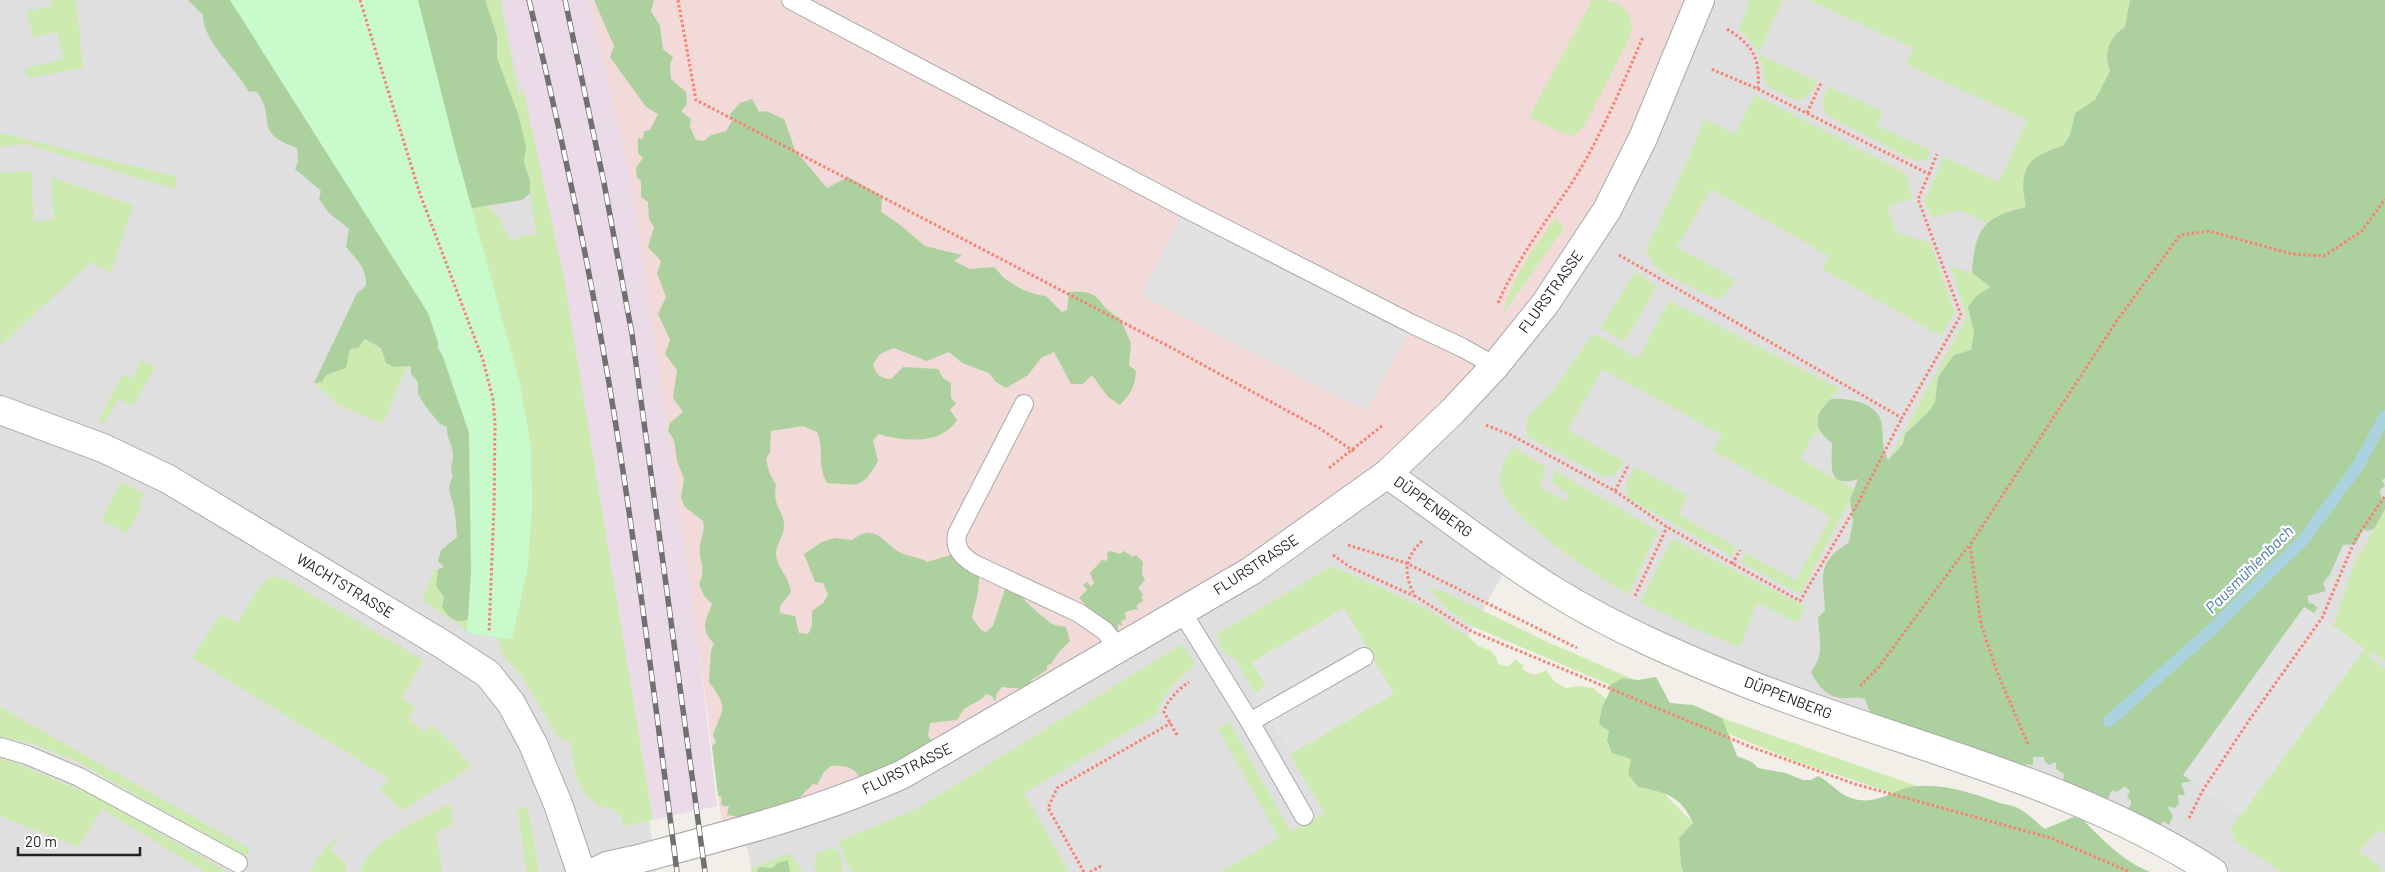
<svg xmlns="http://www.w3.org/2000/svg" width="2385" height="872" viewBox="0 0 2385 872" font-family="Barlow,sans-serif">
<rect width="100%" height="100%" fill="#f2efe9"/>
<g fill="#e0dfdf">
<polygon points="0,0 505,0 542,127 630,675 656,872 0,872"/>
<polygon points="1699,0 2385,0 2385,872 2204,872 1831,715 1510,562 1334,872 752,872 744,831"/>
</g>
<polygon fill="#f2dad9" points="589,0 1695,0 1561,281 1379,484 901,771 723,832 698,640 631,179"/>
<polygon fill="#ebdbe8" points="502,0 589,0 631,179 698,640 717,806 653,820 564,279"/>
<g fill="#cdebb0">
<polygon points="50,0 76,0 83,68 27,78 25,68 63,59 57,32 33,37 27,11 52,6"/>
<polygon points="390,0 478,195 501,220 504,229 512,241 525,235 536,235 530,193 530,180 524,163 525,143 497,58 497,36 485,0 500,0 519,98 523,87 564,279 653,820 623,826 621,816 611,808 599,806 585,794 576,778 570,740 558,738 522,676 503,656 497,637 506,638"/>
<path d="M1592 0C1615 0 1627 1 1632 28L1628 41 1584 126 1574 136 1560 132 1529 117Z"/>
<path d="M1750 0H1783L1758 54 1817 81C1804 112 1789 97 1766 85 1763 64 1758 42 1738 30Z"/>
<path d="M1809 0H2130L2125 27C2109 37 2103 52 2110 71L2095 100 2075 113 2070 135 2063 146 2045 151 2023 195 2026 207 2011 210 1988 223 1960 210 1932 217 1924 201 1944 157 1999 182 2027 120 1906 64 1913 48Z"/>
<polygon points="1828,86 1883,112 1877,126 1931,151 1926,161 1912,160 1827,115 1822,104"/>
<path d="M1755 95 1904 172 1913 198 1887 207 1896 232 1930 243 1955 312 1941 336 1822 269 1829 256 1711 189 1677 247 1736 280C1730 290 1726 296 1715 299L1662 272 1653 264 1646 250 1694 146 1704 119 1735 134Z"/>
<polygon points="0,133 177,177 175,189 26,144 0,147"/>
<polygon points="31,171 34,222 54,219 51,177 133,205 111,273 91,262 0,346 0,173"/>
<path d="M1555 218 1564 228 1503 314C1511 277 1534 249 1555 218Z"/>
<polygon points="1950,266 1972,273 1991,287 1976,296 1970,318 1974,332 1971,350 1954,355 1938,377 1935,402 1930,410 1905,433 1903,444 1888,461 1967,317"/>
<polygon points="1635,272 1657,286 1624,342 1600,328"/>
<path d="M1669 301 1839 388C1827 404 1812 415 1821 435L1814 433 1800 459 1855 490 1800 594 1741 563 1745 553 1796 580 1831 517 1713 451 1722 435 1602 369 1568 430 1624 461C1619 472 1615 477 1602 476L1527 436 1526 422 1528 417 1551 393 1591 337 1596 334 1638 359Z"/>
<path d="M365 339C378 344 383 350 386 363L394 367 407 366 383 424 338 405 314 383 322 382 326 375 346 368 350 349 358 348Z"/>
<polygon points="141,360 155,367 133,406 118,399 105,423 98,421 123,374 132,379"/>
<path d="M1513 447 1546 467 1540 487 1567 502 1570 495 1552 483 1554 470 1658 531 1628 595C1599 576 1507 520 1501 486 1499 471 1504 459 1513 447Z"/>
<path d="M1635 467 1688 496 1678 514 1736 547 1731 556 1628 498C1622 485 1629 478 1635 467Z"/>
<polygon points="121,482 145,493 138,504 141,507 127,533 101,520"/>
<polygon points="2385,511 2385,662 2373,652 2380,642 2369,657 2385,669 2385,834 2379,830 2359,851 2382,869 2380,872 2281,872 2233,840 2235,835 2229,831 2364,649 2333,626 2355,561"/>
<polygon points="1672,539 1805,606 1798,623 1757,603 1740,647 1700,631 1640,602"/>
<path d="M1332 566 1431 611 1453 628 1468 636 1478 646 1490 650 1496 657 1499 665 1509 666 1515 659 1523 665V670L1535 675 1546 670 1555 682 1566 688 1578 686 1593 688 1606 699 1602 707 1609 731 1631 759 1638 787 1663 792 1693 823 1679 838 1681 866 1683 872H1220L1279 838 1218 729 1229 722 1291 832 1324 813 1290 754 1394 693 1252 662 1266 686 1255 693 1235 659C1223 655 1218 646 1217 634Z"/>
<path d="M438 569C436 579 436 589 444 597L442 607 455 622 474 617 472 634 422 600 434 570Z"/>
<path d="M272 577 283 578 423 660 402 698 416 708 408 719 425 732 431 724 455 747 471 767 402 811 380 790 388 778 192 658 220 614 238 623C245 612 259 581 272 577Z"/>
<polygon points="1428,588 1440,590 1550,643 1635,680 1622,678 1610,685 1474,627 1448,610"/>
<polygon points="1182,644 1193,660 1194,666 1172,685 1160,704 1157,714 1024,793 1069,872 851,872 838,841 915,810"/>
<polygon points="0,707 250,849 245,858 78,762 37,745 0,737"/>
<polygon points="1722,718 1917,786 1896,794 1798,762 1726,733"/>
<polygon points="0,757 91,794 228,872 205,872 102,809 78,847 0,816"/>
<path d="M450 803 453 825 436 832 442 872H360C368 842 424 817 450 803Z"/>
<polygon points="528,808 539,872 527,872 517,809"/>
<polygon points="343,833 330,850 344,861 347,872 310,872 324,849"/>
<polygon points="833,848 840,853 843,872 817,872 813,866 816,860 815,856 818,852"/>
<polygon points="790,853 803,872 752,872 751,868"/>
</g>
<g fill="#add19e">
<path d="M188 0H332L443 339 437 347 479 411 474 617C459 625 451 621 442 607L444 597 436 586 438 569 444 567 438 561 441 550 457 537C456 528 456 518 454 508 452 496 445 489 453 477 449 468 453 464 453 454 452 444 446 437 447 427L440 424 426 407 418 394V382L411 374V366L394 367 386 363 381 348 365 339 358 348 350 349 346 368 326 375 322 382 314 383 357 293 366 286C367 268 357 260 346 247L349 229 329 213 319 199 321 191 295 169 298 161 297 148C251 132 278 118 256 91L249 92C236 69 202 40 203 15Z"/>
<polygon points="390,0 485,0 497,36 497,58 518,114 526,146 524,163 530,180 530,193 522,200 447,212"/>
<path d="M594 0H654L651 11 660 26 663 49 673 57 670 64 671 79 686 92 687 104 681 111 691 119 690 127 696 140 704 141 711 135 726 131 732 121 730 114 740 103 752 99 759 112 766 111 784 119 795 150 827 188 848 177 882 196 881 212 899 224 925 246 962 255 954 261 970 269 994 267C997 269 999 273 1002 276 1013 286 1031 295 1046 296L1062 312 1067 310 1069 292C1107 290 1093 305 1120 318L1131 343 1129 365 1136 371C1135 387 1131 393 1120 405L1108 397 1092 375 1083 384H1071L1054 352 1041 358 1028 375 1006 388 996 382 989 373 962 363 949 352 927 361 894 348 880 354 873 364C876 374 879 378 891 379L903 367 938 369 943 378 951 383V398L956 403 950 410 957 420C941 446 903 441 878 434L873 441 878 461C861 492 856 484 827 483 816 463 825 450 817 432L803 426 771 431 770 452 766 459 769 472 776 485C772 508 784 509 784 526 784 537 775 545 776 556 778 569 789 576 791 592L780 606V613L795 616 799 633 808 634 812 626V611L823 603 828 595 823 583 815 582 804 554 822 542 835 538 852 540C876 522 881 542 901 553 909 557 917 556 927 562L958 553 980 566 978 592 972 618 981 630 986 632 993 626 1005 589H1015C1019 596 1046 621 1054 625 1057 626 1063 626 1066 627L1070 641 1059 652 1051 664 1047 665V670L1031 680 1034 690 1002 687 997 693 995 702 992 696 986 694 983 698 964 709 957 720 930 723 928 735 933 743 910 753 904 762 861 780C855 767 845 765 831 766L824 772 817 785 813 784 797 800V806L740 817 727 815 729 805 725 807 721 804 722 797 718 796 712 746 716 742 713 735C723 707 729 708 709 682L711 650 714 644C700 627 705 623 712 604L704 596 699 584C707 567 698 561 700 545 702 535 705 531 703 521L685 507 681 498 684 479 677 461 674 440 668 431 670 423 683 412 673 398 677 370 665 354 670 340 658 314 666 297 657 273 661 261 648 247 654 227 649 219 648 202 641 197V181L637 178 636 168 643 158 638 153V138L643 139 644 131 650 130 658 114 646 107 610 57 614 46Z"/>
<path d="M2130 0H2385V478L2382 480 2385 486 2380 490 2381 497 2385 500V509L2374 529 2367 531 2363 529 2356 544 2343 545 2330 574 2323 583 2326 591 2307 596 2309 603 2314 604 2317 608 2314 614 2319 619 2192 781 2181 783 2185 795H2178L2179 804 2175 808 2167 806 2173 816 2169 825 2163 821 2160 826 2126 811 2131 805V800L2127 798 2130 791 2125 786 2117 792 2112 790 2107 800 2063 783 2064 774 2056 769V762L2049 765 2045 762 2044 757H2033V765L2027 764 2024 768 1991 754 1871 715 1865 699C1856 696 1850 699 1841 698 1825 696 1817 684 1811 672 1825 654 1819 639 1818 618L1825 610C1825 593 1818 572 1830 558 1834 552 1843 547 1849 542L1853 521 1850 500 1858 479C1826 489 1832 465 1832 443 1813 429 1813 415 1831 399 1848 398 1880 402 1882 426 1884 442 1881 444 1888 460L1903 444 1905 434 1930 410 1935 402 1938 377 1954 355 1971 350 1974 332 1968 307 1976 296 1991 287 1972 273C1975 230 1982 217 2026 207 2018 170 2027 156 2063 146L2070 135 2075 113 2095 100 2110 71C2103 52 2109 37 2125 27Z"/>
<polygon points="1111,551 1120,554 1124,551 1133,557 1136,555 1143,562 1142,574 1145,580 1138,588 1143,594 1141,598 1144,600 1136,606 1138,609 1125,612 1126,619 1121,621 1123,626 1118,624 1118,631 1112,633 1084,608 1085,604 1079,598 1087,590 1083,585 1087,582 1091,587 1094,583 1090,573 1102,560 1106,561 1108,557 1107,553"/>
<path d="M1656 677 1670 703 1693 705 1722 718 1737 756 1752 762 1758 768 1786 773 1803 780H1811L1818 776C1834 784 1839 797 1859 800 1878 803 1893 791 1910 787 1941 782 1972 793 2000 803 2007 805 2014 805 2021 810 2030 815 2037 823 2045 829L2078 815C2100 837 2121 860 2150 872H1683L1681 866 1679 838 1693 823C1680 795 1667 793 1638 787L1628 774 1631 759 1612 753 1607 740 1609 731 1599 724 1602 707 1610 691V685L1622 678 1638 680Z"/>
<polygon points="788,860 790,872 756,872 760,867 773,868 777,863"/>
</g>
<polygon fill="#c8facc" points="230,0 418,0 456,151 520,384 531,447 532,509 528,566 512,639 467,633 471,572 469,433 428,313"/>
<g fill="#e2e2e2">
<polygon points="1185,208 1412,324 1367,411 1141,295"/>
<polygon points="2304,607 2322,618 2365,649 2240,816 2183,775"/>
<polygon points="1344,608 1394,694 1290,754 1255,693 1266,686 1252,662"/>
</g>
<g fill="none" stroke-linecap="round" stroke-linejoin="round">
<polyline stroke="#aad3df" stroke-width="12" points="2109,721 2208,633 2303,540 2358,466 2385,416"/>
<g stroke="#a9a9a9" stroke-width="20">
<g id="service">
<polyline points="791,0 1185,208 1412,324 1463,348 1495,366"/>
<path d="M1024 404 957 534C954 549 963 557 974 564L1079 613 1105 631 1119 649"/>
<polyline points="1182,612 1250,722 1364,657"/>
<polyline points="1250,722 1304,816"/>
<polyline points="0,747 27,755 79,777 238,863"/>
</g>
</g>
<g stroke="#a9a9a9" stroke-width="30">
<g id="minor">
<polyline points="0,410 103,448 168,479 442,644 488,674 511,703 533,744 558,804 581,872"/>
<path d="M1387 474C1443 513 1496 555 1554 591 1614 628 1681 657 1746 683 1903 746 2071 780 2213 872"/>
<path d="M595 872 607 866 634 860C725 836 817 813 903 774L1251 571 1387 474 1452 412 1495 366 1545 304 1607 210 1643 138 1700 0"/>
</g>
</g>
<g stroke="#fa8072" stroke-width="3" stroke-dasharray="2.5 2.5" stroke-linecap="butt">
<polyline points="360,0 420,194 483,360 493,399 495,424 494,508 489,633"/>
<polyline points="678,0 696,100 1170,347 1319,428 1355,452"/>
<path d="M1727 29C1754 46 1760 58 1758 89"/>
<polyline points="1807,113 1821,83"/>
<polyline points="1929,174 1937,154"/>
<polyline points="1619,255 1902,418 1961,315 1918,199 1929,174 1758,89 1711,69"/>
<path d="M1498 303C1515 264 1539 231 1563 196 1595 151 1621 88 1643 37"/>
<polyline points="1486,425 1511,435 1615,491 1667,527 1800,601 1858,503 1902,418"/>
<polyline points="1329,468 1383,425"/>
<polyline points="1615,491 1629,464"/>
<path d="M1422 541C1404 558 1403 574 1415 596L1471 631 1751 747 1855 784 2051 838 2130 872"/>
<polyline points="1348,545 1406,563 1577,648"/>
<polyline points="1333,555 1350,567 1414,596"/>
<polyline points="1732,564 1740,550"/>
<polyline points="1635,596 1667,527"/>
<polyline points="1860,686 1878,668 1969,545"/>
<path d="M1177 735 1164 712C1167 700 1179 689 1189 682"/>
<polyline points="2028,744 1997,672 1981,624 1970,545 2118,319 2180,235 2209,231 2292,254 2324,256 2362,231 2385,199"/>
<polyline points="2189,818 2203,790 2250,719 2322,618 2355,540 2385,496"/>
<polyline points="1084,872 1048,808 1057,788 1171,723"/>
<polyline points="1090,872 1101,866"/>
</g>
<use href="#service" stroke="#fff" stroke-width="18"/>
<use href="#minor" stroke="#fff" stroke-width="28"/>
<g stroke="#707070" stroke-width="5.5">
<g id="rail">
<path d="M529 0C560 127 587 255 609 383 636 545 656 709 677 872"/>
<polyline points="565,0 604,183 632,334 705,872"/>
</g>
</g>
<use href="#rail" stroke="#fff" stroke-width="4" stroke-dasharray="11" stroke-linecap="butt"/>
</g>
<g text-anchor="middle" stroke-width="4.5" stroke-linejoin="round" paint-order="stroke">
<g font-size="15" fill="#222" stroke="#fff">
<text transform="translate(1551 292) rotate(-54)" y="5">FLURSTRASSE</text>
<text transform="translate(1433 507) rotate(36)" y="5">DÜPPENBERG</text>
<text transform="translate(1256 565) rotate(-33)" y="5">FLURSTRASSE</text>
<text transform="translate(345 586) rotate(31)" y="5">WACHTSTRASSE</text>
<text transform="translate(1788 698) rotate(21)" y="5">DÜPPENBERG</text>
<text transform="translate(907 769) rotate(-26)" y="5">FLURSTRASSE</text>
</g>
<g font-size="16" font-style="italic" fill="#4a7aab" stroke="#fff">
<text transform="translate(2249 569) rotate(-45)" y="6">Pausmühlenbach</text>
</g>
</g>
<path d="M18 847v8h122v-8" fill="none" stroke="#222222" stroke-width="2.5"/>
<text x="25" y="847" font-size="15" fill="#222222" stroke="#ffffff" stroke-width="4" paint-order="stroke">20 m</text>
</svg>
